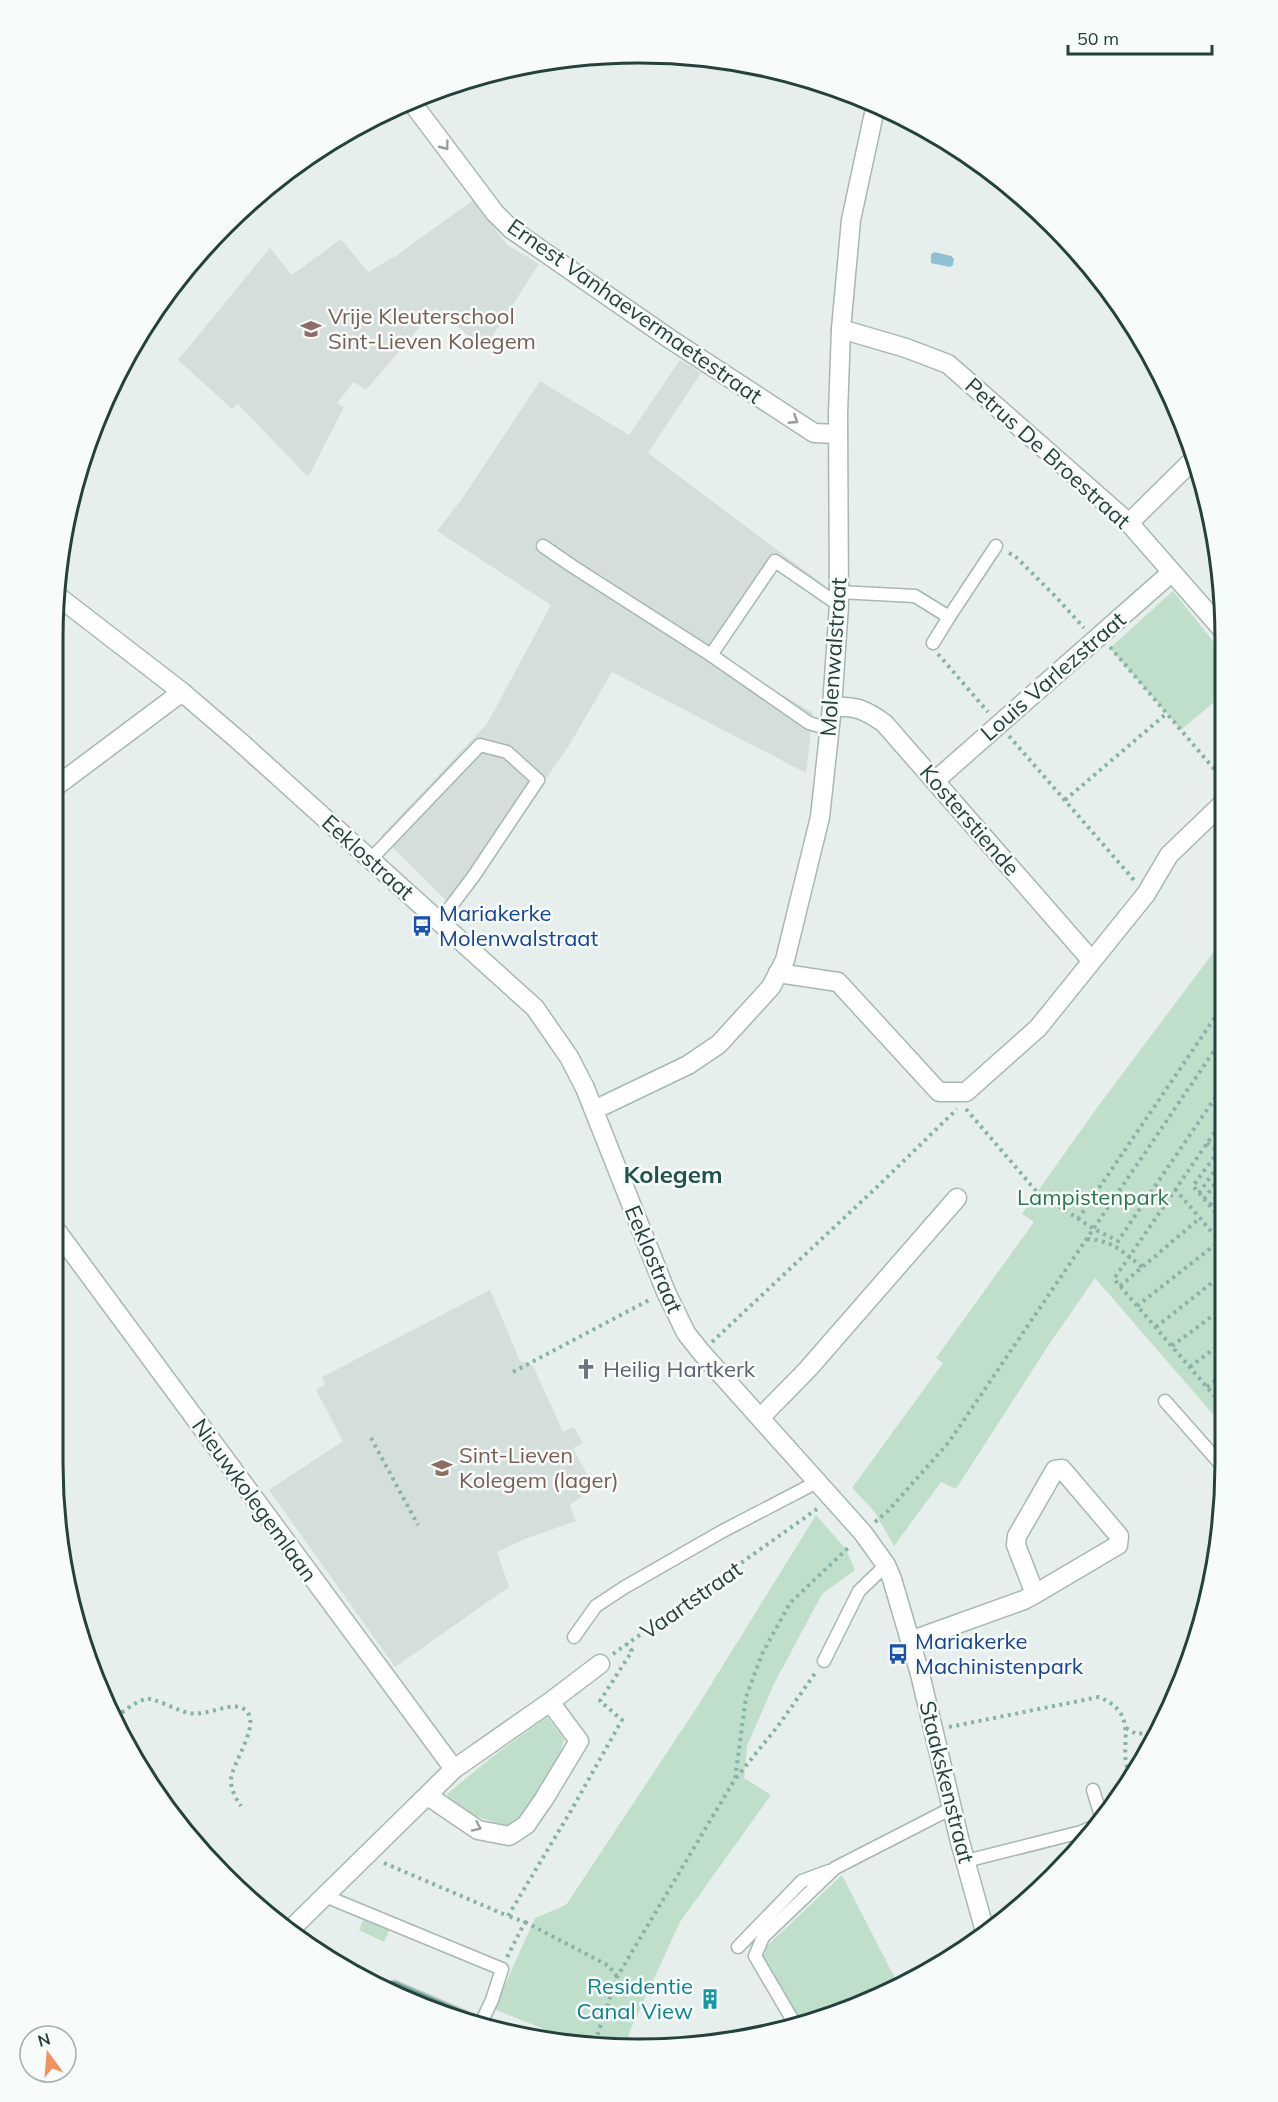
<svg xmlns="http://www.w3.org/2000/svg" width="1278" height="2102" viewBox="0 0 1278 2102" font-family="Mulish,sans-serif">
<rect width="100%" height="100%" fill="#e6efec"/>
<g fill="#d4dedb">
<polygon points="473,200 507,245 539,264 484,349 436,308 366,390 354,382 337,403 344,407 308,477 238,404 232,409 178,360 270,248 292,275 341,239 368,272 396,256"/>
<polygon points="680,360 701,373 648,453 820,582 822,603 777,568 718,657 813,713 806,773 612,672 568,747 456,910 381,836 487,724 551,605 437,531 462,499 540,381 629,435"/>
<polygon points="490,1290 520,1361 533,1366 563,1432 574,1427 583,1443 573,1448 594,1488 570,1505 576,1521 527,1538 497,1552 509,1587 395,1667 269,1490 343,1441 316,1390 325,1384 322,1377"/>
</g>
<g fill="#c0dfcb">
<polygon points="1173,591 1221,651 1221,696 1181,730 1110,648"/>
<polygon points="1222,941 1224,1427 1095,1278 1048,1346 956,1489 941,1482 894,1546 874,1511 852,1488 943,1363 936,1358 1034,1222 1022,1214 1030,1202 1099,1105"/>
<polygon points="816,1515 846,1549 855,1570 822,1594 774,1684 747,1746 744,1778 771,1795 680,1922 629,2033 627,2048 566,2038 494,2009 535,1918 566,1905 699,1704"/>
<polygon points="547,1717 564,1739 560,1757 518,1821 508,1827 465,1813 450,1803 447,1794 492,1757"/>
<polygon points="842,1875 900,1988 827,2018 802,2024 763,1958 767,1946"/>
<polygon points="364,1918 390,1929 384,1942 359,1930"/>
</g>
<polygon fill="#90c1d2" points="935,252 951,256 954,259 953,265 950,267 931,263 931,254"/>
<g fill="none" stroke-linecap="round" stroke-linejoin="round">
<g stroke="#a8b7b4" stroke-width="15">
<g id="service">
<polyline points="543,546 572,566 711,655"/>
<polyline points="839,592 915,596 949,617 996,546"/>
<polyline points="933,643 949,617"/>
<polyline points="829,729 809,723 711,655 775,561 839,605"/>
<polyline points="371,859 480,745 507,752 538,780 473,877 439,922"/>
<polyline points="1165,1401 1224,1468"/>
<polyline points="574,1637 596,1606 625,1587 721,1532 817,1482"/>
<polyline points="824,1661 859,1591 886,1565"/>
<polyline points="1093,1790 1102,1819"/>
<polyline points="966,1861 1081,1832 1097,1825"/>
<polyline points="325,1896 502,1969 492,2000 481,2023"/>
<polyline points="738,1947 802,1881 829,1871"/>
<polyline points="796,2026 755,1956 763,1937 835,1868 952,1808"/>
</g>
</g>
<g stroke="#a8b7b4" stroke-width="21">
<g id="minor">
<polyline points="410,100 495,213 511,229 670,339 814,433 838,434"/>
<polyline points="841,329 906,348 948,364 1129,523 1221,628"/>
<polyline points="1129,523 1196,457"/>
<path d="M832 707C856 706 864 709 884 723L1092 961"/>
<polyline points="936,780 1172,572"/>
<polyline points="55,787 182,692"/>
<polyline points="778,973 838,982 939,1092 966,1092 1038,1028 1146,894 1169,855 1221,805"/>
<polyline points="594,1110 688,1065 719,1044 771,987 785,960 820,817 832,707 839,605 838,414 841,329 851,220 876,104"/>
<path d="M56 1230C189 1409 320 1590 454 1769"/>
<polyline points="760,1418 808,1369 957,1198"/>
<polyline points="910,1641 1024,1600 1035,1594 1016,1545 1017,1536 1055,1470 1062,1469 1119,1536 1118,1545 1035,1594"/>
<polyline points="428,1796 478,1830 509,1836 526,1825 544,1799 579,1741 550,1702"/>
<polyline points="289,1931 454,1769 550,1702 600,1664"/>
</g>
</g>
<g stroke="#a8b7b4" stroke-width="21">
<polyline id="tertiary" points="55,594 182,692 238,740 535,1008 569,1057 585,1088 666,1292 686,1333 701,1352 863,1533 886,1565 892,1579 920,1674 960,1842 986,1935"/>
</g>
<g stroke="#c2cac8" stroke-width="21">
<polyline id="primary" points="393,1990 463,2020"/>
</g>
<g stroke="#87b2a8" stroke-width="4" stroke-dasharray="3 4.5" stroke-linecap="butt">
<polyline points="1009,553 1015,556 1057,598 1084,628"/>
<polyline points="1110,647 1221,777"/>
<polyline points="938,654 988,712"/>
<polyline points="1009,736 1134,880"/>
<polyline points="1065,800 1166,714"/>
<polyline points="966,1109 1037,1192 1094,1229 1118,1241 1223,1086"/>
<polyline points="1223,1120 1114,1279 1224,1407"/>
<polyline points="1207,1143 1223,1155"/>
<polyline points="1223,1145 1193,1186 1223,1221"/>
<polyline points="1175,1189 1223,1245"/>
<polyline points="1199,1193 1223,1159"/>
<polyline points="1204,1199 1223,1173"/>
<polyline points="1210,1205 1223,1187"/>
<polyline points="1215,1211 1223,1200"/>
<polyline points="1078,1219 1222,1007"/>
<path d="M1087 1239C1112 1240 1123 1252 1142 1267"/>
<polyline points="1120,1286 1200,1218"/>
<polyline points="1137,1306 1220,1241"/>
<polyline points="1156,1327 1223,1274"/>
<polyline points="712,1342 877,1187 957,1109"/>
<polyline points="1172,1346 1223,1308"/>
<polyline points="1190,1367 1224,1341"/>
<polyline points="513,1372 651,1299"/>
<polyline points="1207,1387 1224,1374"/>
<polyline points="371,1438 418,1525"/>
<polyline points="875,1522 888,1511 949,1442 1222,1039"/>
<polyline points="613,1654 817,1509"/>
<polyline points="109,1713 118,1715"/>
<path d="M115 1725 118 1715C126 1710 136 1701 146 1699 154 1697 177 1711 189 1713 207 1716 226 1704 239 1707 269 1715 230 1764 231 1781 231 1790 236 1799 241 1806"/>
<path d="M949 1727 1099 1697C1145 1716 1113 1751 1132 1777"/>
<polyline points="1126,1728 1136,1734 1155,1732"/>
<polyline points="736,1778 778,1726 816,1672"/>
<polyline points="384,1863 508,1916 572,1809 622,1720 600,1701 632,1651 627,1644"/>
<polyline points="525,1922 609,1966 617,1977"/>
<polyline points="507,1957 525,1922 508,1916"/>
<polyline points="595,2042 617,1977 735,1779 746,1697 762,1654 790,1603 850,1546"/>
</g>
<use href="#service" stroke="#fff" stroke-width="12"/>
<use href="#minor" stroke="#fff" stroke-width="18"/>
<use href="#tertiary" stroke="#fff" stroke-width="18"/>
<use href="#primary" stroke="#6ba39a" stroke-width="18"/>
</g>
<defs><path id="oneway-chevron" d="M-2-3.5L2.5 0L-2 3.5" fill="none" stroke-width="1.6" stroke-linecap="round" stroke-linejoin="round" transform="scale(1.5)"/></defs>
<g stroke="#92a09e">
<use href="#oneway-chevron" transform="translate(445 146) rotate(53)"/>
<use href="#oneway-chevron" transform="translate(794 420) rotate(33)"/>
<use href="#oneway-chevron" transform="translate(477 1827) rotate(25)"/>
</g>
<defs>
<g id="school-bare" transform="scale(1.62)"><path d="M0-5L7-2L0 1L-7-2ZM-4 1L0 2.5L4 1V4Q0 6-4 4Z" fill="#8d6e63" stroke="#f7fbf9" stroke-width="2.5" paint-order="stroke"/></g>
<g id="bus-bare" transform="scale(1.62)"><path d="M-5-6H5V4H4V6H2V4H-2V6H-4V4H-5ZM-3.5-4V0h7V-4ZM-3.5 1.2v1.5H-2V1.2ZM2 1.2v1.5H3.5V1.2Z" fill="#1a4fb4" stroke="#f7fbf9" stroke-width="2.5" paint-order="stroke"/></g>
<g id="church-bare" transform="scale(1.62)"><path d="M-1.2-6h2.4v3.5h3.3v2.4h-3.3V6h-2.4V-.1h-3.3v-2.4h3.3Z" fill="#6b7280" stroke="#f7fbf9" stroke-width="2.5" paint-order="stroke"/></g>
<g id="building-bare" transform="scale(1.62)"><path d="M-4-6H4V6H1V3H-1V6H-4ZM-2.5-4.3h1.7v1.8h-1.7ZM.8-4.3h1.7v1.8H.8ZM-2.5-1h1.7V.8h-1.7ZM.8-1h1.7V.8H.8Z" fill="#0f9aa8" stroke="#f7fbf9" stroke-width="2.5" paint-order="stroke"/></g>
</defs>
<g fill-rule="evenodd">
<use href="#school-bare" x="311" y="329"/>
<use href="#bus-bare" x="422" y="926"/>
<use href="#church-bare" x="586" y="1369"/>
<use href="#school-bare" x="442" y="1468"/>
<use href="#bus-bare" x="898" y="1654"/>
<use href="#building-bare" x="710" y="1999"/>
</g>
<g text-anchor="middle" stroke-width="5" stroke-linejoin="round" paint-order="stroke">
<g font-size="22" fill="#25413c" stroke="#f7fbf9">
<text transform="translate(635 311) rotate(35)" y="8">Ernest Vanhaevermaetestraat</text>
<text transform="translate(1048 453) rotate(42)" y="8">Petrus De Broestraat</text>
<text transform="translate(833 657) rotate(-86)" y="8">Molenwalstraat</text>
<text transform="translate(1053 676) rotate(-41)" y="8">Louis Varlezstraat</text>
<text transform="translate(970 820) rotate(49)" y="8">Kosterstiende</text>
<text transform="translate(368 857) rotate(42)" y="8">Eeklostraat</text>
<text transform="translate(654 1259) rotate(67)" y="8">Eeklostraat</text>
<text transform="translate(255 1500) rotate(54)" y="8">Nieuwkolegemlaan</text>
<text transform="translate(691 1600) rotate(-35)" y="8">Vaartstraat</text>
<text transform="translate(947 1782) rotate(76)" y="8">Staakskenstraat</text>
</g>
<g font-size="22" fill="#785e54" stroke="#f7fbf9" text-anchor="start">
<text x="328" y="324">Vrije Kleuterschool<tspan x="328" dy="25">Sint-Lieven Kolegem</tspan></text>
<text x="459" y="1463">Sint-Lieven<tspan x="459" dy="25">Kolegem (lager)</tspan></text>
</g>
<g font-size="22" fill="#164399" stroke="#f7fbf9" text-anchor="start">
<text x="439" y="921">Mariakerke<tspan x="439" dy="25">Molenwalstraat</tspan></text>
<text x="915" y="1649">Mariakerke<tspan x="915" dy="25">Machinistenpark</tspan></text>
</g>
<g font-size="22" fill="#2f7752" stroke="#f7fbf9">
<text x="1093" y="1205">Lampistenpark</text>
</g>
<g font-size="22" fill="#5b616d" stroke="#f7fbf9" text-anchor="start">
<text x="603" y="1377">Heilig Hartkerk</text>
</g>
<g font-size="22" fill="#0d838f" stroke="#f7fbf9" text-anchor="end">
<text x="693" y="1994">Residentie<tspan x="693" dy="25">Canal View</tspan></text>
</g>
<g font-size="24" font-weight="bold" fill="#20534c" stroke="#f7fbf9">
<text x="673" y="1183">Kolegem</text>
</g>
</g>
<path d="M0 0H1278V2102H0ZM639 63H639A576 576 0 0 1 1215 639V1463A576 576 0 0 1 639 2039H639A576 576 0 0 1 63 1463V639A576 576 0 0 1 639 63Z" fill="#f7fbf9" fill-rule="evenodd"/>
<path fill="none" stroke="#25413c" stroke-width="3" d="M639 63H639A576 576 0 0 1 1215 639V1463A576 576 0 0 1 639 2039H639A576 576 0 0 1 63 1463V639A576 576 0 0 1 639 63Z"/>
<g transform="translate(48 2054) rotate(344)"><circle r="28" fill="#f7fbf9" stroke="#a3b1ad" stroke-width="1.5"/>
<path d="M0-4.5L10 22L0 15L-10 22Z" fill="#f09363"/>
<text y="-9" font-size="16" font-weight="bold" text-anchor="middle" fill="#25413c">N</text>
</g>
<path d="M1068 45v9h144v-9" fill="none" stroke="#25413c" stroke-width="3"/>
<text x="1077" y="45" font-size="18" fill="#25413c" stroke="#f7fbf9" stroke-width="4.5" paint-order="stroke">50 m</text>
</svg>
